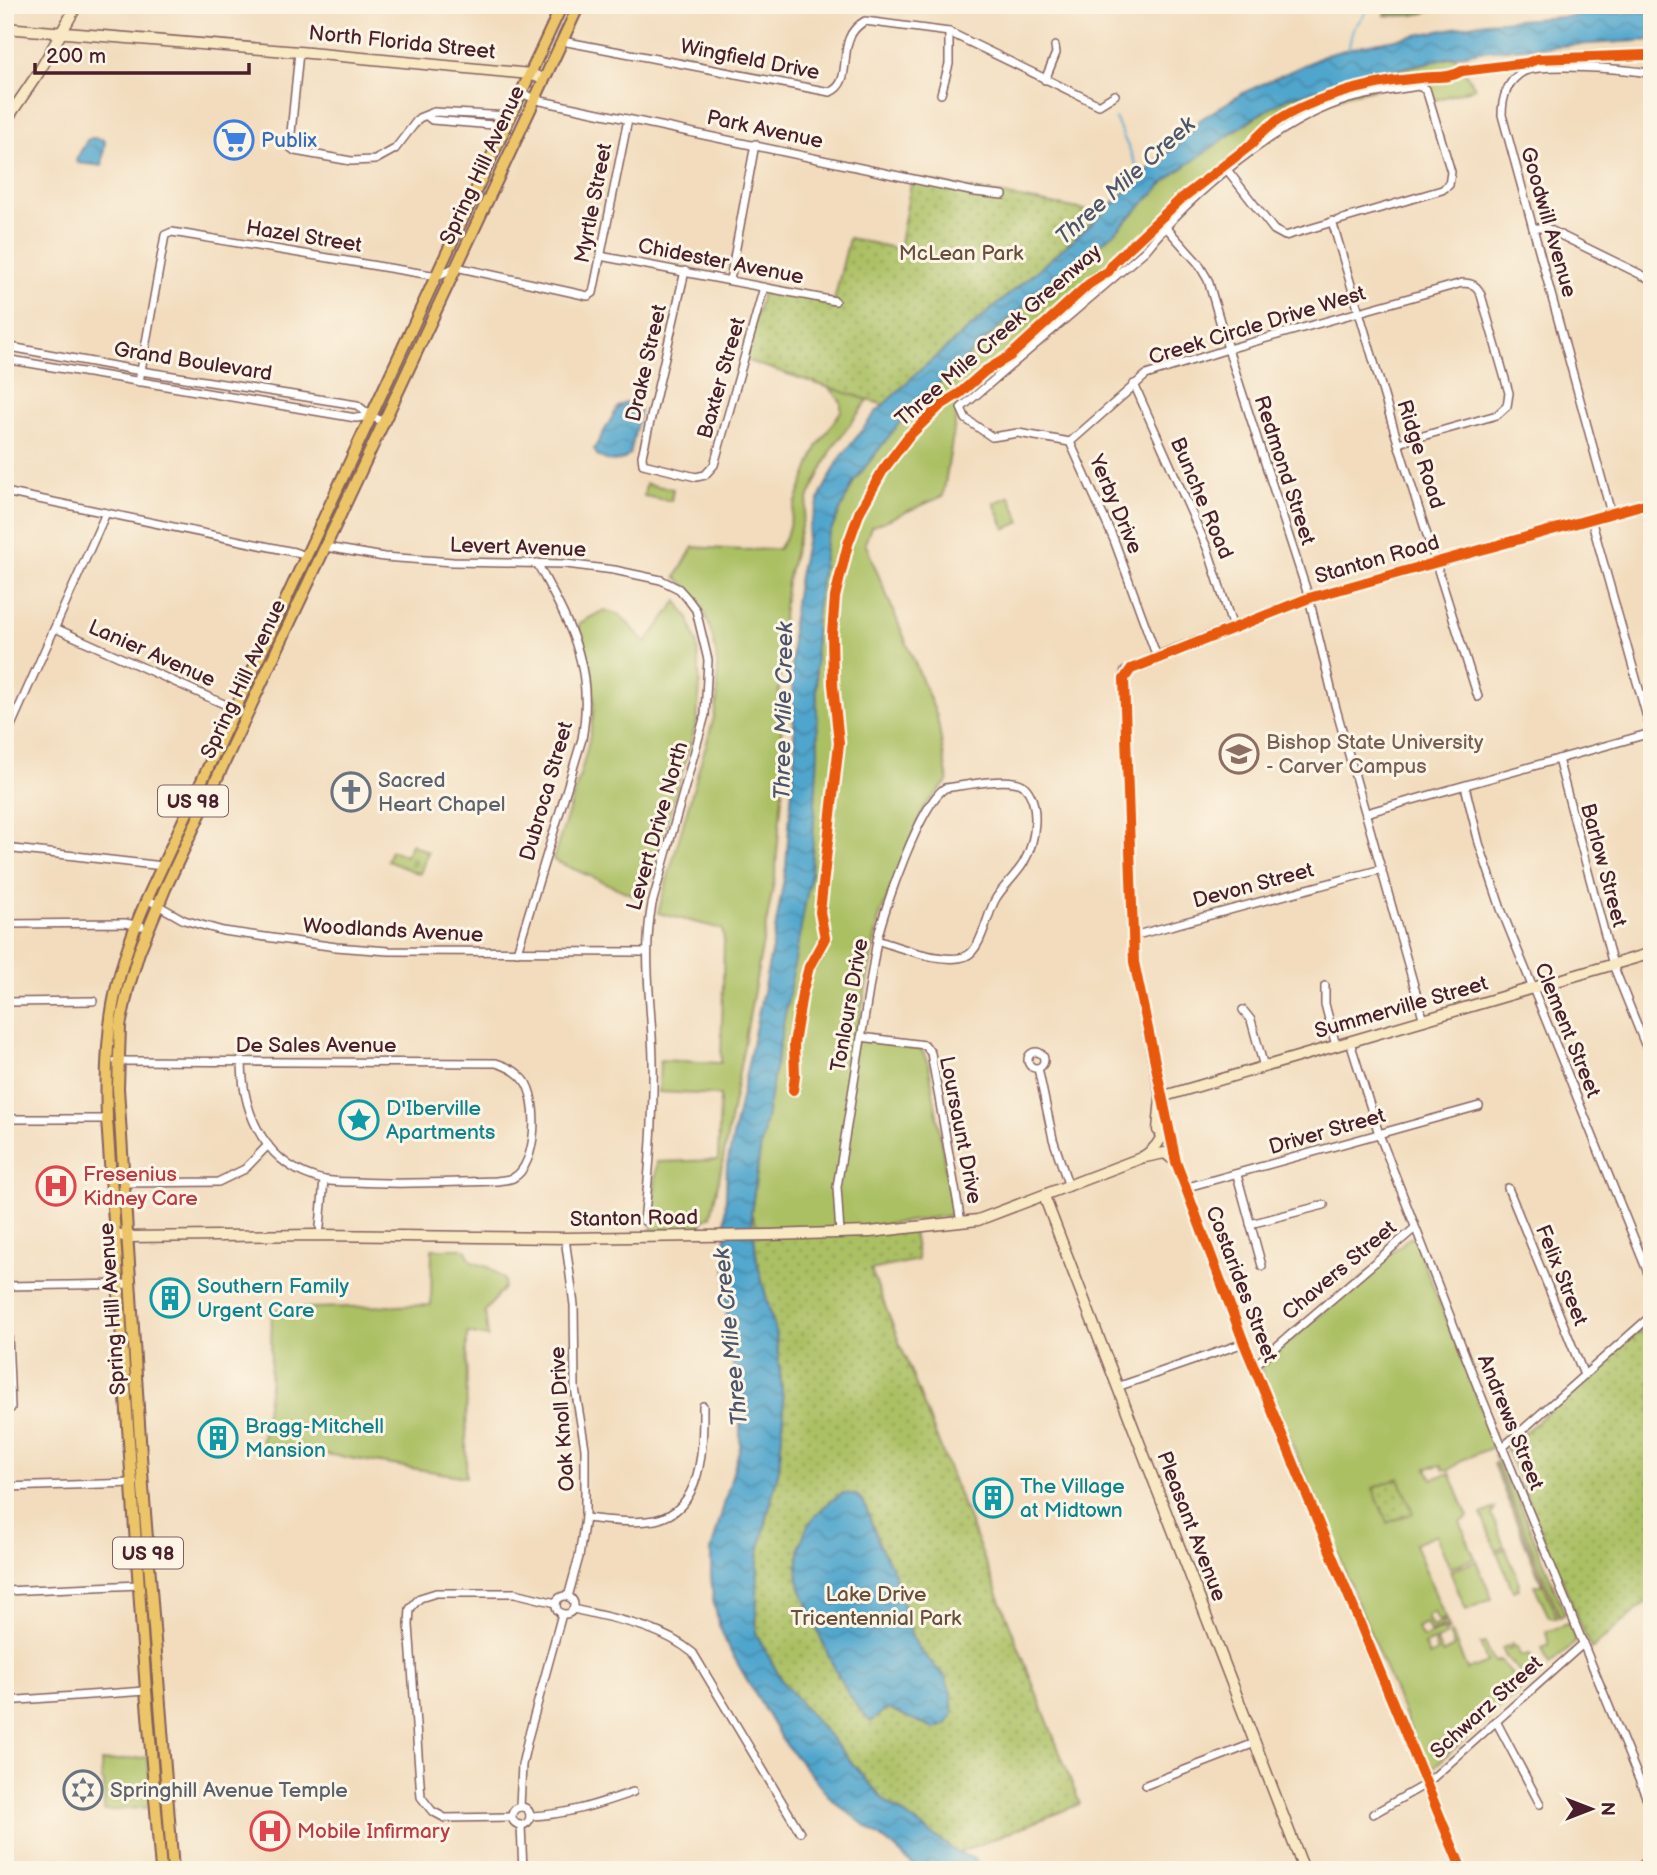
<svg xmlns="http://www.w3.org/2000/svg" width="1657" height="1875" viewBox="0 0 1657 1875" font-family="'Balsamiq Sans',sans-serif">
<defs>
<pattern id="forest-firs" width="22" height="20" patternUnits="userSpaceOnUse" patternTransform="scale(1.75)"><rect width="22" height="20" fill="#88a65a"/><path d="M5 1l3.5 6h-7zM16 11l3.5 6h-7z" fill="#71874b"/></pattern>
<pattern id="cemetery-stones" width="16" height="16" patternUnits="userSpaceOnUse" patternTransform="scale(1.75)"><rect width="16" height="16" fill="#abc064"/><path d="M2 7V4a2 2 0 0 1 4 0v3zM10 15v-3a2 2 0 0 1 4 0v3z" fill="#8d9b53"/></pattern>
<pattern id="park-dots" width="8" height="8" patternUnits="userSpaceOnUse" patternTransform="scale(1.75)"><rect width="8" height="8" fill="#abc064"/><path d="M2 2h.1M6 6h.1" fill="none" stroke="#8d9b53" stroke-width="1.8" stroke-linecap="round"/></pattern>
<pattern id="water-waves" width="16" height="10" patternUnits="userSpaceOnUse" patternTransform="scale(1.75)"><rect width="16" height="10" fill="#50a6cd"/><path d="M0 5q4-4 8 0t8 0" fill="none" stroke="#4487a7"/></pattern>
</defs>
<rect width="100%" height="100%" fill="#fcf5e5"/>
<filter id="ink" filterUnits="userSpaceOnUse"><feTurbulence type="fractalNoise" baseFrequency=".0143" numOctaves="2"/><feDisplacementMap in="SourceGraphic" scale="14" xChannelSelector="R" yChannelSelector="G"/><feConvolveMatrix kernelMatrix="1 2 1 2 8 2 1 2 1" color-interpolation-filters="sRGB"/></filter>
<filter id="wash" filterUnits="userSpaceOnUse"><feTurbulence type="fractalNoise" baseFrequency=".00686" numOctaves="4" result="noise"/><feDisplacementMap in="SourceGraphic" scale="28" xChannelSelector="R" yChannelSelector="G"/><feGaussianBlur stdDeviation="1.57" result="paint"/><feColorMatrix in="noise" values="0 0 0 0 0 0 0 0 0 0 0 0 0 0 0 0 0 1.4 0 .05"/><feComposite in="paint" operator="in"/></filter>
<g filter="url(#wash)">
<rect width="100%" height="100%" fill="#f2dcbd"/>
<g fill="#abc064" stroke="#7a7048" stroke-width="2">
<path d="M1455 57 1475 88 1435 100 1426 84 1419 79 1346 95 1283 123 1168 211 1158 222V231L1152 237 958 404 943 496 871 527 865 543 937 716 948 781 924 807 879 918 856 1039 919 1049 923 1052 929 1066 953 1215C901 1222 805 1239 756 1225L751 1213 818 753 815 625 826 541 853 483 907 413 998 328 1115 232 1170 177 1255 117 1288 98 1358 78Z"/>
<path d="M781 372 886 376 833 447 809 496 787 581 781 634 779 690 784 773 775 876 722 1165 711 1216 703 1220 701 1230H651L657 1162 718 1160 720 1095 659 1092 660 1060 721 1063 724 940 722 929 658 913C671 865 686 816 699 768 707 741 718 712 718 684 718 646 708 600 676 577L693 547 742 550 778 549 786 537 794 507 817 447 841 411V402L830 388Z"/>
<polygon points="646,484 673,489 671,501 644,496"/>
<polygon points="1010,496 1021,522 1005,529 994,503"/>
<path d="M677 601 689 619 697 644 700 685 697 721 644 900 553 860C567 813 594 746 594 698 594 672 587 648 578 624L604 610 620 615 646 643Z"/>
<polygon points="1411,1236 1414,1238 1496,1446 1464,1459 1449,1470 1443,1469 1442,1465 1427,1468 1432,1479 1450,1473 1468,1517 1460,1522 1475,1558 1450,1568 1436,1535 1415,1544 1450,1630 1447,1631 1443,1619 1438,1621 1434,1612 1427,1616 1432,1627 1442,1621 1442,1627 1430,1632 1426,1623 1417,1627 1423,1638 1444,1628 1446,1636 1424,1645 1429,1656 1437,1652 1434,1644 1437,1642 1442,1653 1454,1647 1449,1634 1452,1633 1467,1670 1487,1662 1480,1644 1485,1643 1494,1662 1500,1660 1523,1688 1428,1772 1260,1367"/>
<polygon points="432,1249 465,1249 472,1262 488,1267 505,1280 504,1288 485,1311 488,1337 467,1333 466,1477 325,1454 260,1453 270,1384 272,1309 431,1305"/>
<polygon points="1499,1453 1565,1614 1560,1617 1494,1455"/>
<polygon points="1495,1463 1557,1617 1557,1618 1549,1617 1534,1585 1542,1585 1493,1464"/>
<polygon points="1495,1508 1492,1515 1504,1546 1496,1550 1481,1514"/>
<polygon points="1505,1548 1520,1583 1518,1584 1519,1589 1513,1591 1497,1552"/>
<polygon points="1476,1561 1492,1599 1466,1610 1450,1571"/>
<polygon points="1569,1623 1576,1642 1549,1665 1542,1648 1549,1645 1546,1632"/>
<polygon points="1513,1643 1514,1647 1517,1646 1521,1656 1530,1654 1537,1669 1544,1670 1530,1683 1506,1657 1502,1648 1507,1646 1508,1649 1511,1648 1510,1645"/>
<polygon points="148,1757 152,1807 104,1811 104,1782 102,1781 101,1762"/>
<polygon points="60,1858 61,1870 5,1870 5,1862"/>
</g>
<path fill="url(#forest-firs)" stroke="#696242" stroke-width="2" d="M1390 5H1441C1427 17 1402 16 1384 15Z"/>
<polygon fill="url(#cemetery-stones)" stroke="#7a7048" stroke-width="2" points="411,844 428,852 420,874 387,861 391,850 406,856"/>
<g fill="url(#park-dots)" stroke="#7a7048" stroke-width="2">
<polygon points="912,178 1101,213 1087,228 918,372 884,405 744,360 764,287 834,301 849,238 899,249"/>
<polygon points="912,1227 918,1260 871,1270 1080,1804 958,1853 883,1799 783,1683 756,1633 758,1556 779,1468 784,1409 776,1335 757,1261 754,1236"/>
<polygon points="1652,1320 1652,1597 1591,1649 1506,1449"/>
<polygon points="1399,1478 1413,1513 1387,1523 1373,1488"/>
</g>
<g fill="url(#water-waves)" stroke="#4d627c" stroke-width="2">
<polygon points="1652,11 1652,40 1478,51 1358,78 1288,98 1255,117 1170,177 1115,232 998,328 907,413 853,483 826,541 815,625 818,753 811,873 760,1151 751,1213 757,1261 776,1335 784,1409 779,1468 758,1556 756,1633 783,1683 883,1799 958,1853 974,1858 982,1870 919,1870 892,1846 832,1800 782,1740 728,1647 719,1625 713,1599 711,1575 711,1551 740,1447 740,1407 727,1332 725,1220 727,1165 772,948 786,866 795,749 792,688 792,625 799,576 809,528 822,492 839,460 876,412 918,372 1087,228 1201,119 1245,92 1326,55 1364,45 1486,22"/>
<polygon points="92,138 101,139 105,141 102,166 78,163 76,160 87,140"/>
<path d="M626 402 635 403 640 411 630 454C621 464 608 463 597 455L594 449 618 407Z"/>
<path d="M843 1493 857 1495 864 1503 881 1548 892 1567 912 1636 919 1649 945 1677 951 1693 953 1714 946 1725 934 1729 889 1709 883 1711 871 1722C839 1693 814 1621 798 1580 795 1540 808 1514 843 1493Z"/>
</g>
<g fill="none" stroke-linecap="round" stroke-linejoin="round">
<g stroke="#50a6cd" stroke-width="2">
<polyline points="1348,50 1353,29 1372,5"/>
<polyline points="1115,118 1142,178"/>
</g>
</g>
</g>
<g filter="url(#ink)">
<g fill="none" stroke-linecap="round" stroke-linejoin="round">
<g stroke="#85615e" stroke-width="10">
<g id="street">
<path d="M562 41 830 92C857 81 832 39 865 21L949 32 1099 105 1115 95"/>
<polyline points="299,52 290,143 291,148 295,151 351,161 375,160 395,149 419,118 434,112 510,116"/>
<polyline points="1045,80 1056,53 1055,46"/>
<polyline points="521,93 541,101 975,192 1003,195"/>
<polyline points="941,94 949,64 949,32"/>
<polyline points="427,116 432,120 506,126"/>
<polyline points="1332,221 1398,443 1478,697"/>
<polyline points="1165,226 1198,263 1208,280 1228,349 1309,598 1335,705 1424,1021"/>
<polyline points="1533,228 1546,228 1652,280"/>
<polyline points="600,256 835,301"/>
<polyline points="685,271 642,456 643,464 696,477 705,475 714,465 764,287"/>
<polyline points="730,280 755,144"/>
<polyline points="5,346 141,371 357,405 371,416 384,422"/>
<polyline points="5,359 356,418 371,416"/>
<polyline points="139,382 165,235 172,232 437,276 456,267 588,296 593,293 628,119"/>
<polyline points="1134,384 1208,550 1233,628"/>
<path d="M1070 442 1146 375 1228 349 1462 283C1472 283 1477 285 1481 295L1509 393 1507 406 1497 415 1398 443"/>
<polyline points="5,492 294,552 306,556"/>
<path d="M1611 513 1502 115C1502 99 1507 82 1521 73 1538 62 1631 69 1652 74"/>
<polyline points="1591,519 1652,735"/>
<path d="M326 547 384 557 453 562 566 564 614 570 661 580 679 589 687 598 696 610 708 660 705 715 652 904C642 957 652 1006 653 1060 654 1113 650 1167 644 1221"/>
<polyline points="55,628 235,709"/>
<path d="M1157 657 1114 540 1070 442 1018 433 992 437 966 419 961 408 1146 250C1190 194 1280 119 1349 99 1371 93 1395 90 1417 86L1426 89 1451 172 1449 185 1442 190 1285 236 1274 230 1228 171"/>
<polyline points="5,739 106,513"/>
<polyline points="1558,759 1613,965 1644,1042 1652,1056"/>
<polyline points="1465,786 1479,843 1501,909 1652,1283"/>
<polyline points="1366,813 1651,733"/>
<polyline points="5,848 163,866"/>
<polyline points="147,899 184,920 223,931 336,947 388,951 646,952"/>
<polyline points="5,924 125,923 141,926"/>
<polyline points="1133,936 1382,869"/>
<path d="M517 952 582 739C595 666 570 625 537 563"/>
<polyline points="1325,986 1325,1004 1336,1046"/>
<polyline points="5,1002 93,1001"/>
<polyline points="1243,1010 1251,1020 1264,1067"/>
<polyline points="861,1037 925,1045 931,1053 961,1222"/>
<polyline points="1350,1042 1379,1134 1478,1388 1652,1811"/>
<circle cx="1036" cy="1060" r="8"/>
<path d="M116 1061 496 1063C506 1066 517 1071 524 1080 539 1099 538 1165 513 1178 508 1180 501 1180 496 1181 450 1182 403 1185 356 1182 346 1182 334 1182 324 1180 267 1167 243 1117 242 1063"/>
<polyline points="1038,1068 1053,1139 1069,1187"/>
<path d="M1161 1099C1173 1126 1175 1159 1184 1188L1254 1366 1462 1870"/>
<polyline points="5,1119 107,1119"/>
<polyline points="1237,1175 1262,1266"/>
<polyline points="123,1183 218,1182 245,1169 268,1145"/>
<polyline points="1184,1188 1479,1106"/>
<polyline points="1508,1188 1584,1375"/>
<polyline points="1250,1224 1324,1205"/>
<polyline points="320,1227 324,1180"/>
<path d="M840 1234 837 1187 877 940C884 909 920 804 945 788 962 786 1012 775 1024 786 1042 804 1035 843 1024 862 1016 876 1002 887 995 900 987 915 981 950 966 956 945 965 898 947 877 940"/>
<polyline points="565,1238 574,1305 575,1388 585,1448 585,1518 579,1557 568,1597"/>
<polyline points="5,1286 130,1284"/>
<polyline points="6,1286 11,1408"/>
<polyline points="1254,1366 1415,1228"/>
<polyline points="1117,1387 1244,1343"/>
<polyline points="1502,1448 1652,1315"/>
<polyline points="5,1487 134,1483"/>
<path d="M585 1518C607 1520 633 1524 655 1520 704 1510 703 1445 703 1406"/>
<polyline points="5,1591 139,1585"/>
<circle cx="565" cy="1605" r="9"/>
<path d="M573 1609C615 1619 659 1625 693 1653L800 1832"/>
<polyline points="5,1701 146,1691"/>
<polyline points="1496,1721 1540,1804"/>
<polyline points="1146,1785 1255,1743"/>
<circle cx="521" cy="1816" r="9"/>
<polyline points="520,1807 522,1765 528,1738 562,1614"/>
<polyline points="1373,1814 1426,1784 1584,1643"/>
<path d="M530 1816C567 1815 598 1804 633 1792"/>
<polyline points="511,1817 445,1818 432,1811 421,1797 409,1625 410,1609 415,1603 420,1598 436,1593 515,1593 556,1603"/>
<polyline points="521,1826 523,1870"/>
<polyline points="1636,1870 1652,1857"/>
</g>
</g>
<g stroke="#85615e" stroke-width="13">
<g id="secondary">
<polyline points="5,28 299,52 530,74 544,79"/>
<polyline points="5,122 39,72 77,5"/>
<polyline points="1161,1097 1652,953"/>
<polyline points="1158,1130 1161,1097 1134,962 1124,679 1126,672 1157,657 1309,598 1652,502"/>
<polyline points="1145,1157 1165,1153 1176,1162"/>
<polyline points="1044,1196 1304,1870"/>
<path d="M114 1233 127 1237 319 1235 565 1238 769 1235 870 1232 978 1220 1141 1158C1160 1147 1164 1135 1167 1114"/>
</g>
</g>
<g stroke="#85615e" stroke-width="14">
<g id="primary">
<path d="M161 1870 146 1691 107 1119C104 1033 112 978 147 899L562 5"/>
<polyline points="173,1870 143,1487 118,1088 120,1026 128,989 139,952 165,889 579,5"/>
</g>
</g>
<use href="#street" stroke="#fff" stroke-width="7"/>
<use href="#secondary" stroke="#f8e8c3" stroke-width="10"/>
<use href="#primary" stroke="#edc569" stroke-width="10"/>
<g stroke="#fcf5e5" stroke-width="15">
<g id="cycleway">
<path d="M793 1090 795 1076 794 1044 802 994 809 967 825 938 820 912 839 743 833 684 832 634 835 597 848 544 860 511 883 470 908 437 941 405 960 393 985 371 1010 356 1089 284 1109 271 1113 263 1181 199 1252 144C1282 102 1371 82 1420 78 1435 76 1449 79 1462 71L1527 63 1538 59 1645 55"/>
<polyline points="1462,1870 1244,1343 1176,1162 1134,962 1124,679 1131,669 1309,598 1652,502"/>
</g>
</g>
<use href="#cycleway" stroke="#e8590c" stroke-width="10"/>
</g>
</g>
<defs>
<g id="supermarket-ring" transform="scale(2.0125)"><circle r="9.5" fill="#fcf5e5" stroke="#3f7fe0" stroke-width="1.5"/><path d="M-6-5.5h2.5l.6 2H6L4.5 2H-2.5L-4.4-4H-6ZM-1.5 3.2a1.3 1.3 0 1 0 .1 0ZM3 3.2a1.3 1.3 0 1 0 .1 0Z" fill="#3f7fe0"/></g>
<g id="university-ring" transform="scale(2.0125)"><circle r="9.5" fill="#fcf5e5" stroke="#8d6e63" stroke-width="1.5"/><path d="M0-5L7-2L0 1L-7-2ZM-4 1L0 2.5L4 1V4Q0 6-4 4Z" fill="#8d6e63"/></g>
<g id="church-ring" transform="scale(2.0125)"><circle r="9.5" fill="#fcf5e5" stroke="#6b7280" stroke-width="1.5"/><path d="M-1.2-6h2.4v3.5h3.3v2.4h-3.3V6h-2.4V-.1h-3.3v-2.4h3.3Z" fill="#6b7280"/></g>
<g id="sight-ring" transform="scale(2.0125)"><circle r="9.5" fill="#fcf5e5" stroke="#0f9aa8" stroke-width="1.5"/><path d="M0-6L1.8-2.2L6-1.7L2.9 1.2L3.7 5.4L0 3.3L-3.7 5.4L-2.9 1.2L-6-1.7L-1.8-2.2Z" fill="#0f9aa8"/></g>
<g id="hospital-ring" transform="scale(2.0125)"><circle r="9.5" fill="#fcf5e5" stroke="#e0444e" stroke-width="1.5"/><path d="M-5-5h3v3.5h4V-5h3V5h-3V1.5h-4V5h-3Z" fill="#e0444e"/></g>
<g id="building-ring" transform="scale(2.0125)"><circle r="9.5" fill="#fcf5e5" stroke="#0f9aa8" stroke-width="1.5"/><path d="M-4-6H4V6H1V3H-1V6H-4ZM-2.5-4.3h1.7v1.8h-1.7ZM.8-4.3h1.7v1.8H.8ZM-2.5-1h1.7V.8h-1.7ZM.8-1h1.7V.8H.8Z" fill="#0f9aa8"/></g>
<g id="synagogue-ring" transform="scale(2.0125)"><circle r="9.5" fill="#fcf5e5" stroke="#6b7280" stroke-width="1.5"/><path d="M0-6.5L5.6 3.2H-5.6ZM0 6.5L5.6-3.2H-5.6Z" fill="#6b7280"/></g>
</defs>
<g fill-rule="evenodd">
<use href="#supermarket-ring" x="234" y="140"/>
<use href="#university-ring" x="1239" y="754"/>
<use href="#church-ring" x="351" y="792"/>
<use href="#sight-ring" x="359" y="1120"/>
<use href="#hospital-ring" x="56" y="1186"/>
<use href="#building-ring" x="170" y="1298"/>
<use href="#building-ring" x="218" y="1438"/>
<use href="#building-ring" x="993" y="1498"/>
<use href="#synagogue-ring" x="83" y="1790"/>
<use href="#hospital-ring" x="270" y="1831"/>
</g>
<g text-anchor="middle" stroke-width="6" stroke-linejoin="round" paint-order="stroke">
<g fill="#fcf5e5" stroke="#7f5f63" stroke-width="2">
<rect x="158" y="785.5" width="70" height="31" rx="5"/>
<rect x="113" y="1537.5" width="70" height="31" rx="5"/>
</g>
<g font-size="19" font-weight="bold" fill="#4a1f2b">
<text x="193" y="808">US 98</text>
<text x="148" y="1560">US 98</text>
</g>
<g font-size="21" fill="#4a1f2b" stroke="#fcf5e5">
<text transform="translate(402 42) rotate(6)" y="7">North Florida Street</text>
<text transform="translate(750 59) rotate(11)" y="7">Wingfield Drive</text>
<text transform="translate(765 129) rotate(12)" y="7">Park Avenue</text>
<text transform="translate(482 165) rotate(-65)" y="7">Spring Hill Avenue</text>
<text transform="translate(593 203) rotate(-79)" y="7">Myrtle Street</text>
<text transform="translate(1549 222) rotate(74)" y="7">Goodwill Avenue</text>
<text transform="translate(304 236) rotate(9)" y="7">Hazel Street</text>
<text transform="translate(721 261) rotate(11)" y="7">Chidester Avenue</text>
<text transform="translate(1257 325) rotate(-17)" y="7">Creek Circle Drive West</text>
<text transform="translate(998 335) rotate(-41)" y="7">Three Mile Creek Greenway</text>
<text transform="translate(193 361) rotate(9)" y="7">Grand Boulevard</text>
<text transform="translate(646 363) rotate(-77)" y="7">Drake Street</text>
<text transform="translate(721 378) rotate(-74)" y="7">Baxter Street</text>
<text transform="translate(1421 454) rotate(72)" y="7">Ridge Road</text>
<text transform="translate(1285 470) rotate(72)" y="7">Redmond Street</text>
<text transform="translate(1202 498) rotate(67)" y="7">Bunche Road</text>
<text transform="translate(1116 504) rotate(67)" y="7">Yerby Drive</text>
<text transform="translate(518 547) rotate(2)" y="7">Levert Avenue</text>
<text transform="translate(1377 559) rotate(-16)" y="7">Stanton Road</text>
<text transform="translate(152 653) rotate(24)" y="7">Lanier Avenue</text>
<text transform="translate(243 679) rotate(-65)" y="7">Spring Hill Avenue</text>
<text transform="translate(546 791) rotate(-74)" y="7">Dubroca Street</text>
<text transform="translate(657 826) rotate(-74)" y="7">Levert Drive North</text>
<text transform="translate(1604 865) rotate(75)" y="7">Barlow Street</text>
<text transform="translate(1253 885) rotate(-15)" y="7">Devon Street</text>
<text transform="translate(393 930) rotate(3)" y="7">Woodlands Avenue</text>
<text transform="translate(849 1005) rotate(-80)" y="7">Tonlours Drive</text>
<text transform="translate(1401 1007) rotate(-16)" y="7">Summerville Street</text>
<text transform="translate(1568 1030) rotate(68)" y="7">Clement Street</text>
<text x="316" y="1052">De Sales Avenue</text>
<text transform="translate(961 1130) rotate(79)" y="7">Loursaunt Drive</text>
<text transform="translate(1327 1131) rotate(-16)" y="7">Driver Street</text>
<text transform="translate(634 1218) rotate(-1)" y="7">Stanton Road</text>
<text transform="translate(1339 1270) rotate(-40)" y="7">Chavers Street</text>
<text transform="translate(1562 1275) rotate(68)" y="7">Felix Street</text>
<text transform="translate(1242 1284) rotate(69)" y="7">Costarides Street</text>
<text transform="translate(112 1309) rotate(-94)" y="7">Spring Hill Avenue</text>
<text transform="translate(562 1419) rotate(-94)" y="7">Oak Knoll Drive</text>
<text transform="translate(1511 1422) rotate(68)" y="7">Andrews Street</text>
<text transform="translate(1192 1526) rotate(69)" y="7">Pleasant Avenue</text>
<text transform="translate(1486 1707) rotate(-42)" y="7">Schwarz Street</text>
</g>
<g font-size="21" fill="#366cbe" stroke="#fcf5e5" text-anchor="start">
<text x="261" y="147">Publix</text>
</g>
<g font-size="21" fill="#674f3c" stroke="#fcf5e5">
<text x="961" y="260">McLean Park</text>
<text x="876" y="1601">Lake Drive<tspan x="876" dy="24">Tricentennial Park</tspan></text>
</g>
<g font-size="21" fill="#785e54" stroke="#fcf5e5" text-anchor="start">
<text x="1266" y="749">Bishop State University<tspan x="1266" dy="24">- Carver Campus</tspan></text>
</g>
<g font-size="21" fill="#5b616d" stroke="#fcf5e5" text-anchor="start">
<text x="378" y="787">Sacred<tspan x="378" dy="24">Heart Chapel</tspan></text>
<text x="110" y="1797">Springhill Avenue Temple</text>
</g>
<g font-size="21" fill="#0d838f" stroke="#fcf5e5" text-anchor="start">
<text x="386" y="1115">D'Iberville<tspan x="386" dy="24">Apartments</tspan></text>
<text x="197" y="1293">Southern Family<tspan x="197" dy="24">Urgent Care</tspan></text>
<text x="245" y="1433">Bragg-Mitchell<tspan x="245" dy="24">Mansion</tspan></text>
<text x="1020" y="1493">The Village<tspan x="1020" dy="24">at Midtown</tspan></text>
</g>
<g font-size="21" fill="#be3a42" stroke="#fcf5e5" text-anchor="start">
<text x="83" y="1181">Fresenius<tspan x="83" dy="24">Kidney Care</tspan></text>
<text x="297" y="1838">Mobile Infirmary</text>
</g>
<g font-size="23" font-style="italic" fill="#4c556c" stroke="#fcf5e5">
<text transform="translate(1125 180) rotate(-42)" y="8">Three Mile Creek</text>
<text transform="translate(783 711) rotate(-89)" y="8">Three Mile Creek</text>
<text transform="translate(730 1337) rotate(-96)" y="8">Three Mile Creek</text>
</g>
</g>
<rect width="1657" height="1875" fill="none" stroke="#fcf5e5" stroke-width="28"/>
<g transform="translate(1591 1809) rotate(90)" stroke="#fcf5e5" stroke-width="5" paint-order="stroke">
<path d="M0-5L12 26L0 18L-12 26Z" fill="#4a1f2b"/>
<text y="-10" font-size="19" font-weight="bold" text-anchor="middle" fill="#4a1f2b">N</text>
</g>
<path d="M35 63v10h214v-10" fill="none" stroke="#4a1f2b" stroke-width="3.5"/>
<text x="46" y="63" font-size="21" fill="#4a1f2b" stroke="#fcf5e5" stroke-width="5" paint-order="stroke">200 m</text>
</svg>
